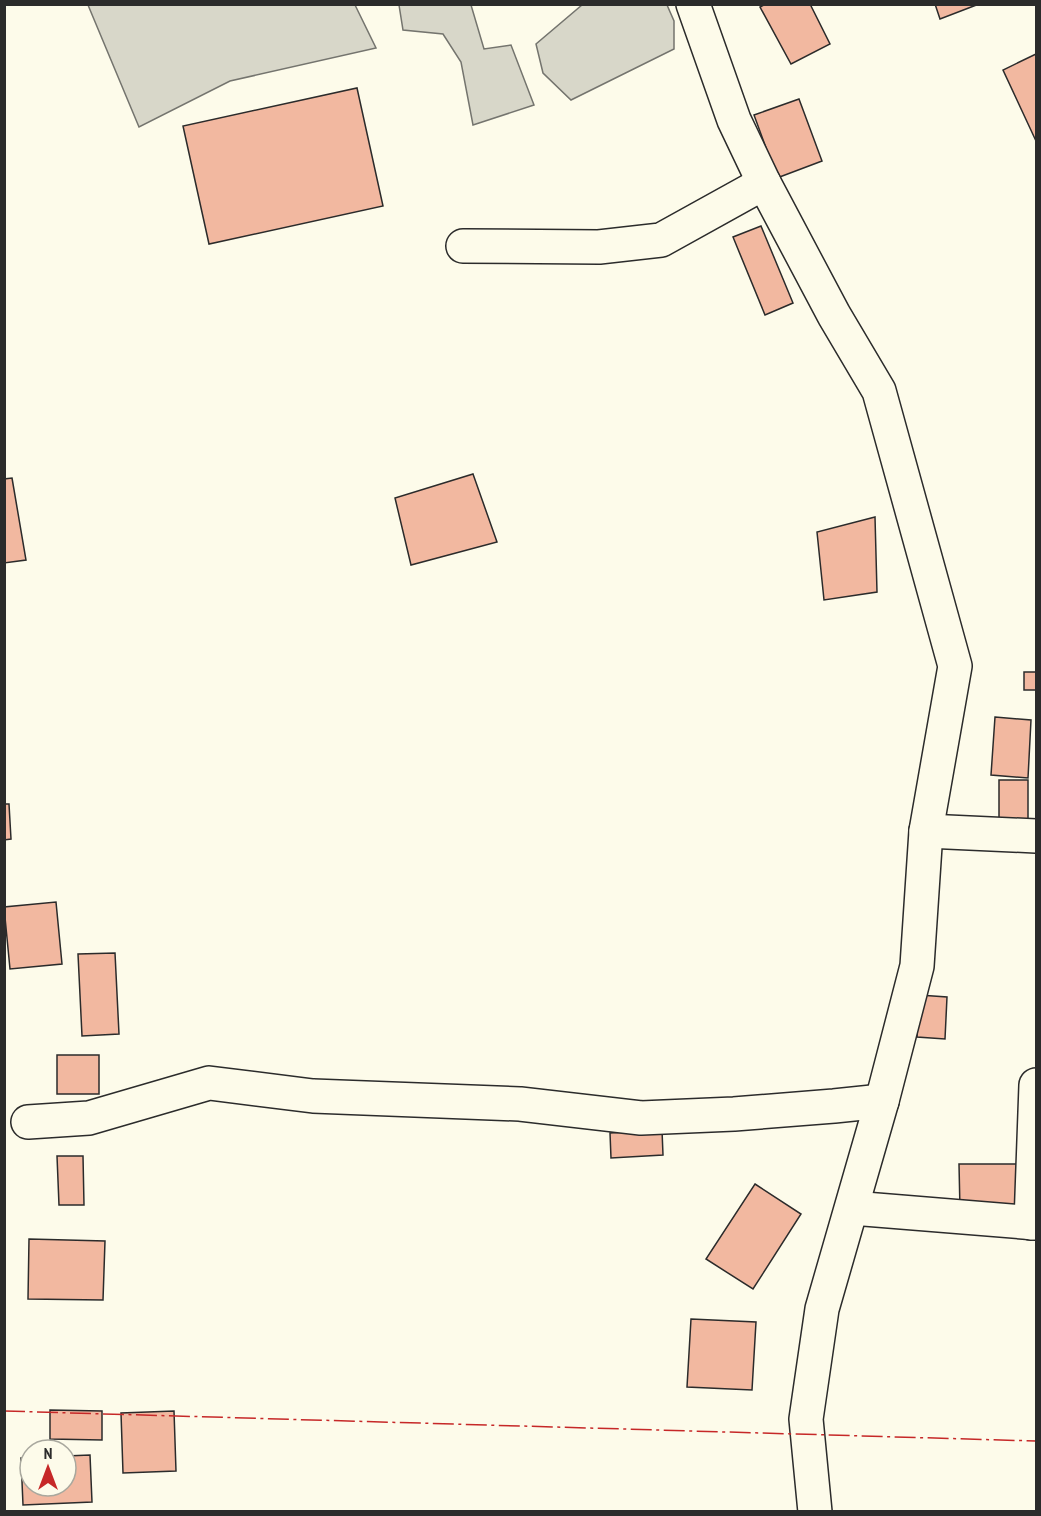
<svg xmlns="http://www.w3.org/2000/svg" width="1041" height="1516" viewBox="0 0 1041 1516" font-family="'PT Sans Narrow',sans-serif">
<rect width="100%" height="100%" fill="#fdfbea"/>
<g fill="#d8d7c9" stroke="#74746e" stroke-width="1.5">
<polygon points="88,5 355,5 376,48 230,81 139,127"/>
<polygon points="399,5 471,5 484,49 511,45 534,105 473,125 461,62 443,34 403,30"/>
<polygon points="582,5 667,5 674,21 674,49 571,100 543,73 536,44"/>
</g>
<g fill="#f2b8a0" stroke="#2b2b2b" stroke-width="1.5">
<polygon points="766,4 810,4 830,44 791,64 760,7"/>
<polygon points="935,4 979,4 940,19"/>
<polygon points="1036,54 1036,141 1003,70"/>
<polygon points="357,88 383,206 209,244 183,126"/>
<polygon points="799,99 822,161 777,178 754,115"/>
<polygon points="761,226 793,303 765,315 733,237"/>
<polygon points="473,474 497,542 411,565 395,498"/>
<polygon points="12,478 26,560 4,563 4,479"/>
<polygon points="875,517 877,592 824,600 817,532"/>
<rect x="1024" y="672" width="12" height="18"/>
<polygon points="995,717 1031,720 1028,778 991,775"/>
<rect x="999" y="780" width="29" height="51"/>
<polygon points="4,804 9,804 11,839 4,840"/>
<polygon points="56,902 62,964 10,969 4,907"/>
<polygon points="115,953 119,1034 82,1036 78,954"/>
<polygon points="919,995 947,997 945,1039 917,1037"/>
<rect x="57" y="1055" width="42" height="39"/>
<polygon points="662,1130 663,1155 611,1158 610,1133"/>
<polygon points="57,1156 83,1156 84,1205 59,1205"/>
<polygon points="959,1164 1020,1164 1021,1209 960,1210"/>
<polygon points="755,1184 801,1214 753,1289 706,1259"/>
<polygon points="29,1239 105,1241 103,1300 28,1299"/>
<polygon points="691,1319 756,1322 752,1390 687,1387"/>
<polygon points="50,1410 102,1411 102,1440 50,1439"/>
<polygon points="174,1411 176,1471 123,1473 121,1413"/>
<polygon points="90,1455 92,1502 23,1505 21,1458 30,1458 30,1486 66,1486 66,1456"/>
</g>
<g fill="none" stroke-linecap="round" stroke-linejoin="round">
<g stroke="#2b2b2b" stroke-width="36">
<g id="street">
<polyline points="693,4 734,120 764,183 834,315 879,391 955,666 926,831 917,966 882,1101 822,1309 806,1419 815,1512"/>
<polyline points="463,246 599,247 661,240 764,183"/>
<polyline points="926,831 1036,836"/>
<polyline points="28,1122 89,1118 209,1083 313,1096 520,1104 641,1118 734,1114 834,1106 882,1101"/>
<polyline points="852,1208 1036,1223"/>
<polyline points="1031,1223 1036,1085"/>
</g>
</g>
<use href="#street" stroke="#fdfbea" stroke-width="33"/>
<polyline stroke="#c62828" stroke-width="1.5" stroke-dasharray="21 4.5 3 4.5" stroke-linecap="butt" points="4,1411 1036,1441"/>
</g>
<rect width="1041" height="1516" fill="none" stroke="#2b2b2b" stroke-width="12"/>
<g transform="translate(48 1468)"><circle r="28" fill="#fdfbea" stroke="#a9a89e" stroke-width="1.5"/>
<path d="M0-4.5L10 22L0 15L-10 22Z" fill="#c62828"/>
<text y="-9" font-size="16" font-weight="bold" text-anchor="middle" fill="#2b2b2b">N</text>
</g>
</svg>
